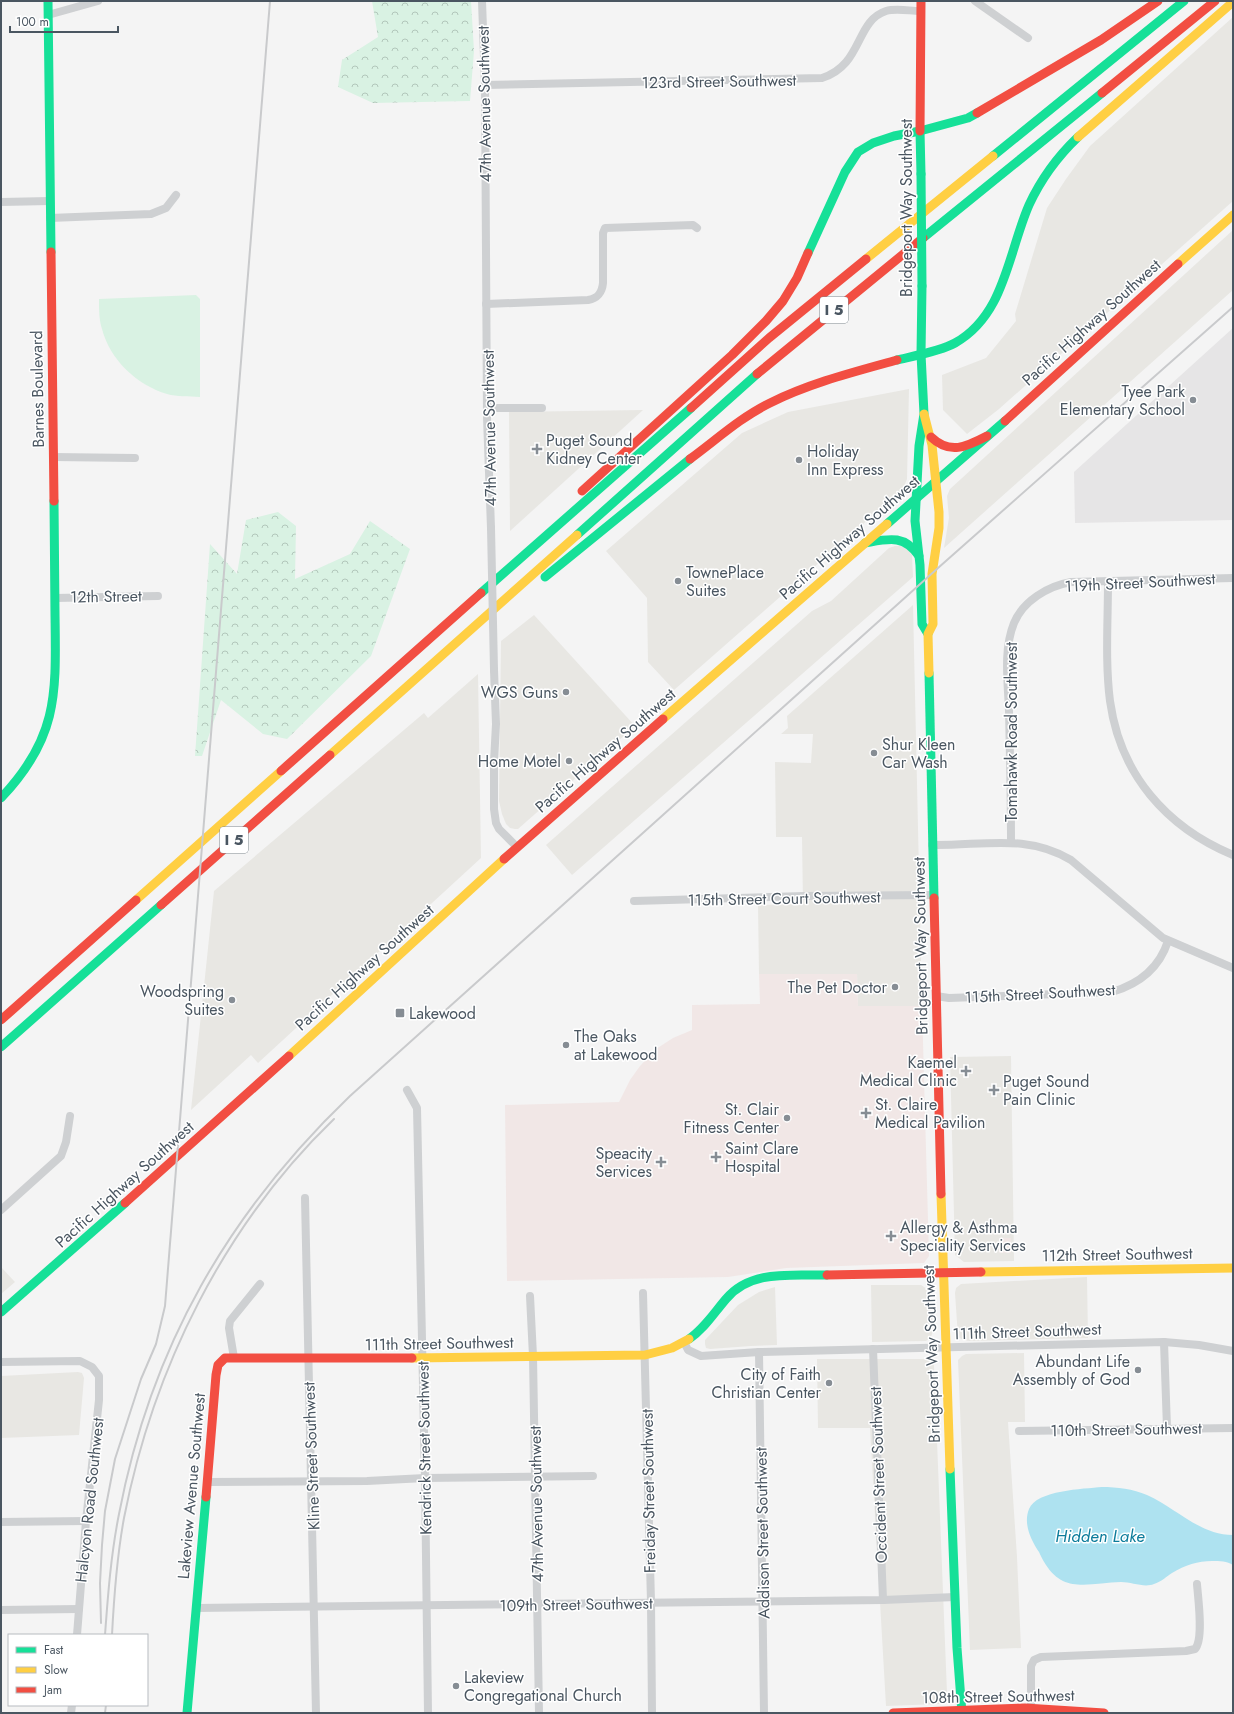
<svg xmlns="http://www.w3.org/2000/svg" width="1234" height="1714" viewBox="0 0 1234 1714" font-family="Jost,sans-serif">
<defs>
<pattern id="forest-crowns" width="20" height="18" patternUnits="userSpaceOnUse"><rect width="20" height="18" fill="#d9f2e3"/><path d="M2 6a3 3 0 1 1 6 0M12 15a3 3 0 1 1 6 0" fill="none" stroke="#b2c7bb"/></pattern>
</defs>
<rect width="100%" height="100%" fill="#f4f4f4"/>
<g fill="#e8e7e3">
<polygon points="1233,17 1233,201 999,409 967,434 943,410 942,375 986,358 1016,321 1015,314 1047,208 1066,179 1090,146"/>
<polygon points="1233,230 1233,290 944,548 949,518 947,496 950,489"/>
<polygon points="909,389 907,479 903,489 674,690 648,662 647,598 606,551 742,433 788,412"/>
<polygon points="643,410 510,531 509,412"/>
<polygon points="895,546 902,546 908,550 912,555 913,577 572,875 546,845 812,611 831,601 889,548"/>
<polygon points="913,605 922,1006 858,1006 857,974 759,974 758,905 803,904 802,837 776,837 775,762 811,763 813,734 781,734 788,728 787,716"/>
<polygon points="534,615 635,726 518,829 515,829 510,828 506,824 502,814 499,801 501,641"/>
<polygon points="478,674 481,858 258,1063 251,1055 191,1110 214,891 424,713 428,718"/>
<polygon points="1011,1056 1014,1261 964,1262 955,1255 950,1057"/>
<polygon points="1,1267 15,1282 1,1294"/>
<polygon points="1087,1277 1088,1338 970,1341 963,1340 958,1337 955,1293 956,1288 961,1284"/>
<polygon points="871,1285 921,1285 927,1289 930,1295 933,1331 931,1337 926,1341 872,1342"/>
<polygon points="775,1287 777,1345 751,1346 710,1349 706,1348 705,1344 705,1340 738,1305 759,1292"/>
<polygon points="1024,1353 1025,1422 1008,1422 1017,1557 1021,1648 970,1650 958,1360 962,1356 966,1354"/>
<polygon points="817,1359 928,1359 932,1361 934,1365 947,1693 939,1704 886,1706 870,1428 818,1428"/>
<polygon points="78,1372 82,1373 84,1378 79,1435 1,1438 1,1376"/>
</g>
<polygon fill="#e6e5e6" points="1233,328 1233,520 1075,523 1074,472"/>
<g fill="#f1e7e6">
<polygon points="759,974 857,974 858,1006 922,1006 929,1256 924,1263 786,1268 728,1277 507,1281 505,1105 619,1102 630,1080 640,1066 656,1049 673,1038 692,1030 692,1005 760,1004"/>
<rect x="999" y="1238" width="12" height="15"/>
</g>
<path fill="#d9f2e3" d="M196 295 200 299V397C189 396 177 397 167 394 137 385 110 360 102 329 99 320 99 309 99 299Z"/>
<g fill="url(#forest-crowns)">
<polygon points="372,1 471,1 474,51 470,101 373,103 338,87 342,60 378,37"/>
<polygon points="278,512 296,526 295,579 350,554 370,521 410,549 371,656 287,739 263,734 221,700 202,756 195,756 210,544 237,574 246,520"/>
</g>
<path fill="#aee2f0" d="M1102 1487C1117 1487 1133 1489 1147 1495 1176 1508 1200 1535 1233 1535V1565C1227 1561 1220 1561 1212 1561 1198 1561 1185 1565 1172 1573 1167 1576 1161 1582 1154 1584 1144 1588 1132 1582 1121 1582 1093 1582 1065 1595 1046 1565 1043 1561 1041 1556 1039 1552 1031 1540 1023 1524 1029 1509 1037 1490 1083 1489 1102 1487Z"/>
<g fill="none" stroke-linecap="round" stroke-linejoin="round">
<g stroke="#ced0d2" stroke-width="8">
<polyline points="482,1 485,85 487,417 491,528"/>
<polyline points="975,1 1028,38"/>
<polyline points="48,15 98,1"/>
<path d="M485 85 822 78C863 65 855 21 886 11 896 8 910 11 920 11"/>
<polyline points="1,202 50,201"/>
<polyline points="50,218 151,214 166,208 176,195"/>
<path d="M486 304 588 300C598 298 602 293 603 283V233L605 228 693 225 697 228"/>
<polyline points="487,408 542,408"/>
<polyline points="53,457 135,458"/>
<path d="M1108 582C1108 621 1105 662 1110 701 1120 774 1166 827 1233 855"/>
<polyline points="55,598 158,596"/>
<polyline points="494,670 496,724 494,762 494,809 496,823 499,829 517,847"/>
<path d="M1011 843C1011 799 1010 755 1009 711 1008 683 1003 650 1014 623 1023 601 1048 586 1071 582L1233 578"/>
<path d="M932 845C982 846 1026 833 1071 860L1163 938 1233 968"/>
<polyline points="634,901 804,896 933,895"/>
<path d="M936 996 949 998 1112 992C1139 984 1159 969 1168 941"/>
<polyline points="407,1090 417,1108 425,1478 428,1713"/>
<path d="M305 1198C308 1370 313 1541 316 1713"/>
<polyline points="1,1210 61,1156 66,1142 70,1116"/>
<polyline points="643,1293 651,1602 652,1713"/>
<polyline points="530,1296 533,1356 539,1713"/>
<polyline points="684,1342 688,1350 701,1356 759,1352 1164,1342 1199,1345 1233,1351"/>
<polyline points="1164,1342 1167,1428"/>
<polyline points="873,1349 883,1600"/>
<polyline points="759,1352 764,1713"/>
<polyline points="234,1358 229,1328 230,1321 260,1284"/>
<polyline points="1,1362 80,1361 92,1367 99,1376 99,1400 86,1521 77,1635"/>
<polyline points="1019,1431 1233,1428"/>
<polyline points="207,1482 367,1481 425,1478 593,1476"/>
<polyline points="1,1522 86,1521"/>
<polyline points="196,1608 883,1600 955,1597"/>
<polyline points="1,1610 79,1609"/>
<path d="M1031 1709V1666L1034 1660 1041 1657 1186 1651 1195 1649C1204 1639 1198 1598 1197 1584"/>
<polyline points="71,1713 72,1705"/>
</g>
<g stroke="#16e098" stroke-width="9">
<polyline points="48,1 51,252"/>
<polyline points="920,131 921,174"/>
<polyline points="993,156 1184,1"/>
<polyline points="923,238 1102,93"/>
<polyline points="808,253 845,172 858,152 873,143 894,136 920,131 968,118 977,113"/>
<polyline points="922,286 921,354 924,414 919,446 915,521 920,565 922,624 928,634"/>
<path d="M897 360C914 356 941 351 955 343 1005 315 1008 253 1029 205 1041 179 1057 157 1078 137"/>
<polyline points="887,524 1005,421"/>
<polyline points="577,535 757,374"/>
<path d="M865 543C888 539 904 534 919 556"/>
<polyline points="545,577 690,459"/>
<polyline points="481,593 691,408"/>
<polyline points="929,673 934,898"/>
<path d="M1 798C59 737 56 693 55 614 55 577 54 539 54 501"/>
<polyline points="1,1047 161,905"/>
<polyline points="1,1312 125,1203"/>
<path d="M689 1339C704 1329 714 1313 726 1299 751 1269 792 1276 827 1275"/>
<polyline points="950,1469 957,1648 962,1713"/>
<polyline points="187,1713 206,1497"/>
</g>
<g stroke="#ffcf43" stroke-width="9">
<polyline points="1078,137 1233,2"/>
<polyline points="866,259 993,156"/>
<polyline points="1178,264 1233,215"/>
<polyline points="924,414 932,445 939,512 939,528 932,574 933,624 928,634 929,673"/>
<polyline points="663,719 887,524"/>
<polyline points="330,755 577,535"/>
<polyline points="136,900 281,771"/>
<polyline points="289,1056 504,859"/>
<polyline points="941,1194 950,1469"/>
<polyline points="981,1272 1233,1268"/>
<polyline points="412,1358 645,1355 672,1348 689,1339"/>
</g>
<g stroke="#f24e42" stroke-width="9">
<polyline points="1102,93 1215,1"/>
<polyline points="977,113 1101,40 1158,1"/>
<polyline points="920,131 921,1"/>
<polyline points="51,252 54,501"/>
<polyline points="757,374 923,238"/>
<polyline points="691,408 769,338 866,259"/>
<polyline points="1005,421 1178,264"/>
<path d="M931 437C950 455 966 447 987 436"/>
<path d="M690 459C716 440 741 417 770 403 810 383 854 372 897 360"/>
<polyline points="582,491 732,355 766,321 783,301 797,278 808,253"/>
<polyline points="281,771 481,593"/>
<polyline points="504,859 663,719"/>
<polyline points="934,898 941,1194"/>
<polyline points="161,905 330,755"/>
<polyline points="1,1020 136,900"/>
<polyline points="125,1203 289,1056"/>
<polyline points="827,1275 981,1272"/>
<polyline points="206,1497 216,1375 218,1365 225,1358 412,1358"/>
<polyline points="893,1713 1025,1708 1104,1713"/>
</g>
<g stroke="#c9cacc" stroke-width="2">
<polyline points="101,1623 100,1583 102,1545 105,1511 115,1459 141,1379 156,1344 165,1306 270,1"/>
<path d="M105 1635C108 1594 111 1554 119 1514 151 1347 228 1213 350 1096L938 568 1233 307"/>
<path d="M112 1635C114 1596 117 1556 124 1518 153 1369 224 1225 334 1119"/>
<polyline points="105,1713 106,1705"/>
</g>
<polyline stroke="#ced0d2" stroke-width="8" points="491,528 494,670"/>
<polyline stroke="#16e098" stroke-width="9" points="921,174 922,286"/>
</g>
<g fill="#868d94" stroke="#fff" stroke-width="1.5">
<circle cx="1193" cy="400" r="4"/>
<path d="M535 443h4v4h4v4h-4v4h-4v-4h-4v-4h4z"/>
<circle cx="799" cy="460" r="4"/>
<circle cx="678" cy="581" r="4"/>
<circle cx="566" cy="692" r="4"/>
<circle cx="874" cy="753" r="4"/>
<circle cx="569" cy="761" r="4"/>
<circle cx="895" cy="987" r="4"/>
<circle cx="232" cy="1000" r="4"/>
<rect x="395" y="1008" width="10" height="10" rx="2"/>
<circle cx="566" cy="1045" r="4"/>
<path d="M964 1065h4v4h4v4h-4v4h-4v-4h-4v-4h4z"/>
<path d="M992 1084h4v4h4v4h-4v4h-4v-4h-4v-4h4z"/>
<path d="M864 1107h4v4h4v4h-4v4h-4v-4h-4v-4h4z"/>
<circle cx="787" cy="1118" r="4"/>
<path d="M714 1151h4v4h4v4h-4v4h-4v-4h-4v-4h4z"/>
<path d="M659 1156h4v4h4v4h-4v4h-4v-4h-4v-4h4z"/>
<path d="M889 1230h4v4h4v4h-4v4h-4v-4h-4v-4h4z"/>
<circle cx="1138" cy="1370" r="4"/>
<circle cx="829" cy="1383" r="4"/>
<circle cx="456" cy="1686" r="4"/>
</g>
<g text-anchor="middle" stroke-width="3" stroke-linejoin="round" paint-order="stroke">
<g fill="#fff" stroke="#808990" stroke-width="1">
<rect x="820" y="297" width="28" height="26" rx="3"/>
<rect x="220" y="827" width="28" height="26" rx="3"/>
</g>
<g font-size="15" font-weight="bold" fill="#4a5661">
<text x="834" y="315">I 5</text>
<text x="234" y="845">I 5</text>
</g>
<g font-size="16" fill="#4a5661" stroke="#fff">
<text transform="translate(719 81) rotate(-1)" y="6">123rd Street Southwest</text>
<text transform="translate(484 104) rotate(-91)" y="6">47th Avenue Southwest</text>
<text transform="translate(906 208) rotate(-90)" y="6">Bridgeport Way Southwest</text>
<text transform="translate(1091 322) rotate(-42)" y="6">Pacific Highway Southwest</text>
<text transform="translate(37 389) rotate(-91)" y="6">Barnes Boulevard</text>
<text transform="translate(489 428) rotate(-91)" y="6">47th Avenue Southwest</text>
<text transform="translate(849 537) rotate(-41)" y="6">Pacific Highway Southwest</text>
<text transform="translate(1140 582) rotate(-3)" y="6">119th Street Southwest</text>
<text transform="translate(106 596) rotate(-1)" y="6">12th Street</text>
<text transform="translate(1011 732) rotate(-90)" y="6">Tomahawk Road Southwest</text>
<text transform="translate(605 750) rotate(-41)" y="6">Pacific Highway Southwest</text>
<text transform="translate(784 898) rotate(-1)" y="6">115th Street Court Southwest</text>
<text transform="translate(920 946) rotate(-91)" y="6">Bridgeport Way Southwest</text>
<text transform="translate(364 967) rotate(-42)" y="6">Pacific Highway Southwest</text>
<text transform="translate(1040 993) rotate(-3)" y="6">115th Street Southwest</text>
<text transform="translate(124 1184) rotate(-42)" y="6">Pacific Highway Southwest</text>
<text transform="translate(1117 1254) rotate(-1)" y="6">112th Street Southwest</text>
<text transform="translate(1027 1331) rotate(-2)" y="6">111th Street Southwest</text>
<text transform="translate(439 1343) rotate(-1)" y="6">111th Street Southwest</text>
<text transform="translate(931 1354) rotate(-92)" y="6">Bridgeport Way Southwest</text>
<text transform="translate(1126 1429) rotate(-1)" y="6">110th Street Southwest</text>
<text transform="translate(424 1448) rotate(-91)" y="6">Kendrick Street Southwest</text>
<text transform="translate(311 1456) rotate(-92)" y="6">Kline Street Southwest</text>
<text transform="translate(878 1475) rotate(-92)" y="6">Occident Street Southwest</text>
<text transform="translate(191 1486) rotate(-85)" y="6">Lakeview Avenue Southwest</text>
<text transform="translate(648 1491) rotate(-91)" y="6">Freiday Street Southwest</text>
<text transform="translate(89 1500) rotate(-84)" y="6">Halcyon Road Southwest</text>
<text transform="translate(536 1504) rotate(-91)" y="6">47th Avenue Southwest</text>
<text transform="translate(762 1533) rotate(-91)" y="6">Addison Street Southwest</text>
<text transform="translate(576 1604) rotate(-1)" y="6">109th Street Southwest</text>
<text transform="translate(998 1696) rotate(-1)" y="6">108th Street Southwest</text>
</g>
<g font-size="16" fill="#4a5661" stroke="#fff" text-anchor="start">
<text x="1185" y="397" text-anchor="end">Tyee Park<tspan x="1185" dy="18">Elementary School</tspan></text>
<text x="546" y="446">Puget Sound<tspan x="546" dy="18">Kidney Center</tspan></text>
<text x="807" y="457">Holiday<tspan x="807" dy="18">Inn Express</tspan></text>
<text x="686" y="578">TownePlace<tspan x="686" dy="18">Suites</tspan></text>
<text x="558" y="698" text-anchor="end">WGS Guns</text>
<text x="882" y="750">Shur Kleen<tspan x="882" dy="18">Car Wash</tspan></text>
<text x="561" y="767" text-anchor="end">Home Motel</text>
<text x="887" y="993" text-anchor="end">The Pet Doctor</text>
<text x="224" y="997" text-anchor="end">Woodspring<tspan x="224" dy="18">Suites</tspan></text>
<text x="409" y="1019">Lakewood</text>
<text x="574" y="1042">The Oaks<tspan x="574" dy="18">at Lakewood</tspan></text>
<text x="957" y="1068" text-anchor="end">Kaemel<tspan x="957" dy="18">Medical Clinic</tspan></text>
<text x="1003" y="1087">Puget Sound<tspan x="1003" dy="18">Pain Clinic</tspan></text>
<text x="875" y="1110">St. Claire<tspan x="875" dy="18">Medical Pavilion</tspan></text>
<text x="779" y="1115" text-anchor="end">St. Clair<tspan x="779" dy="18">Fitness Center</tspan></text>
<text x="725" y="1154">Saint Clare<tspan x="725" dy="18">Hospital</tspan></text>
<text x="652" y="1159" text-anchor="end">Speacity<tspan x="652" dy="18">Services</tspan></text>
<text x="900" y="1233">Allergy &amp; Asthma<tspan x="900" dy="18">Speciality Services</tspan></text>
<text x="1130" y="1367" text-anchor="end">Abundant Life<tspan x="1130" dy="18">Assembly of God</tspan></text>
<text x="821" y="1380" text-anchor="end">City of Faith<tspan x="821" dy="18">Christian Center</tspan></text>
<text x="464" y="1683">Lakeview<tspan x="464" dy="18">Congregational Church</tspan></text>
</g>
<g font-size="17" font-style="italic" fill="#0c7c9b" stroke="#fff">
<text x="1100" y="1542">Hidden Lake</text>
</g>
</g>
<rect width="1234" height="1714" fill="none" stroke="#4a5661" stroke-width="4"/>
<rect x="8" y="1634" width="140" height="72" fill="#ffffff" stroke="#b7bbc0"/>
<rect x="16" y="1647" width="20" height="6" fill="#16e098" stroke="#b7bbc0"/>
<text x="44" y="1654" font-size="12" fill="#4a5661">Fast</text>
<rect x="16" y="1667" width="20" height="6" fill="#ffcf43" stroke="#b7bbc0"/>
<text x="44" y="1674" font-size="12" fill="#4a5661">Slow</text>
<rect x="16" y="1687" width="20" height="6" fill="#f24e42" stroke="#b7bbc0"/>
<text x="44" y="1694" font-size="12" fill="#4a5661">Jam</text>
<path d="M10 26v6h108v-6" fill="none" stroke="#4a5661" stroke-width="2"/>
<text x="16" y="26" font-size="12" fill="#4a5661" stroke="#ffffff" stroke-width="3" paint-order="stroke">100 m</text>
</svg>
